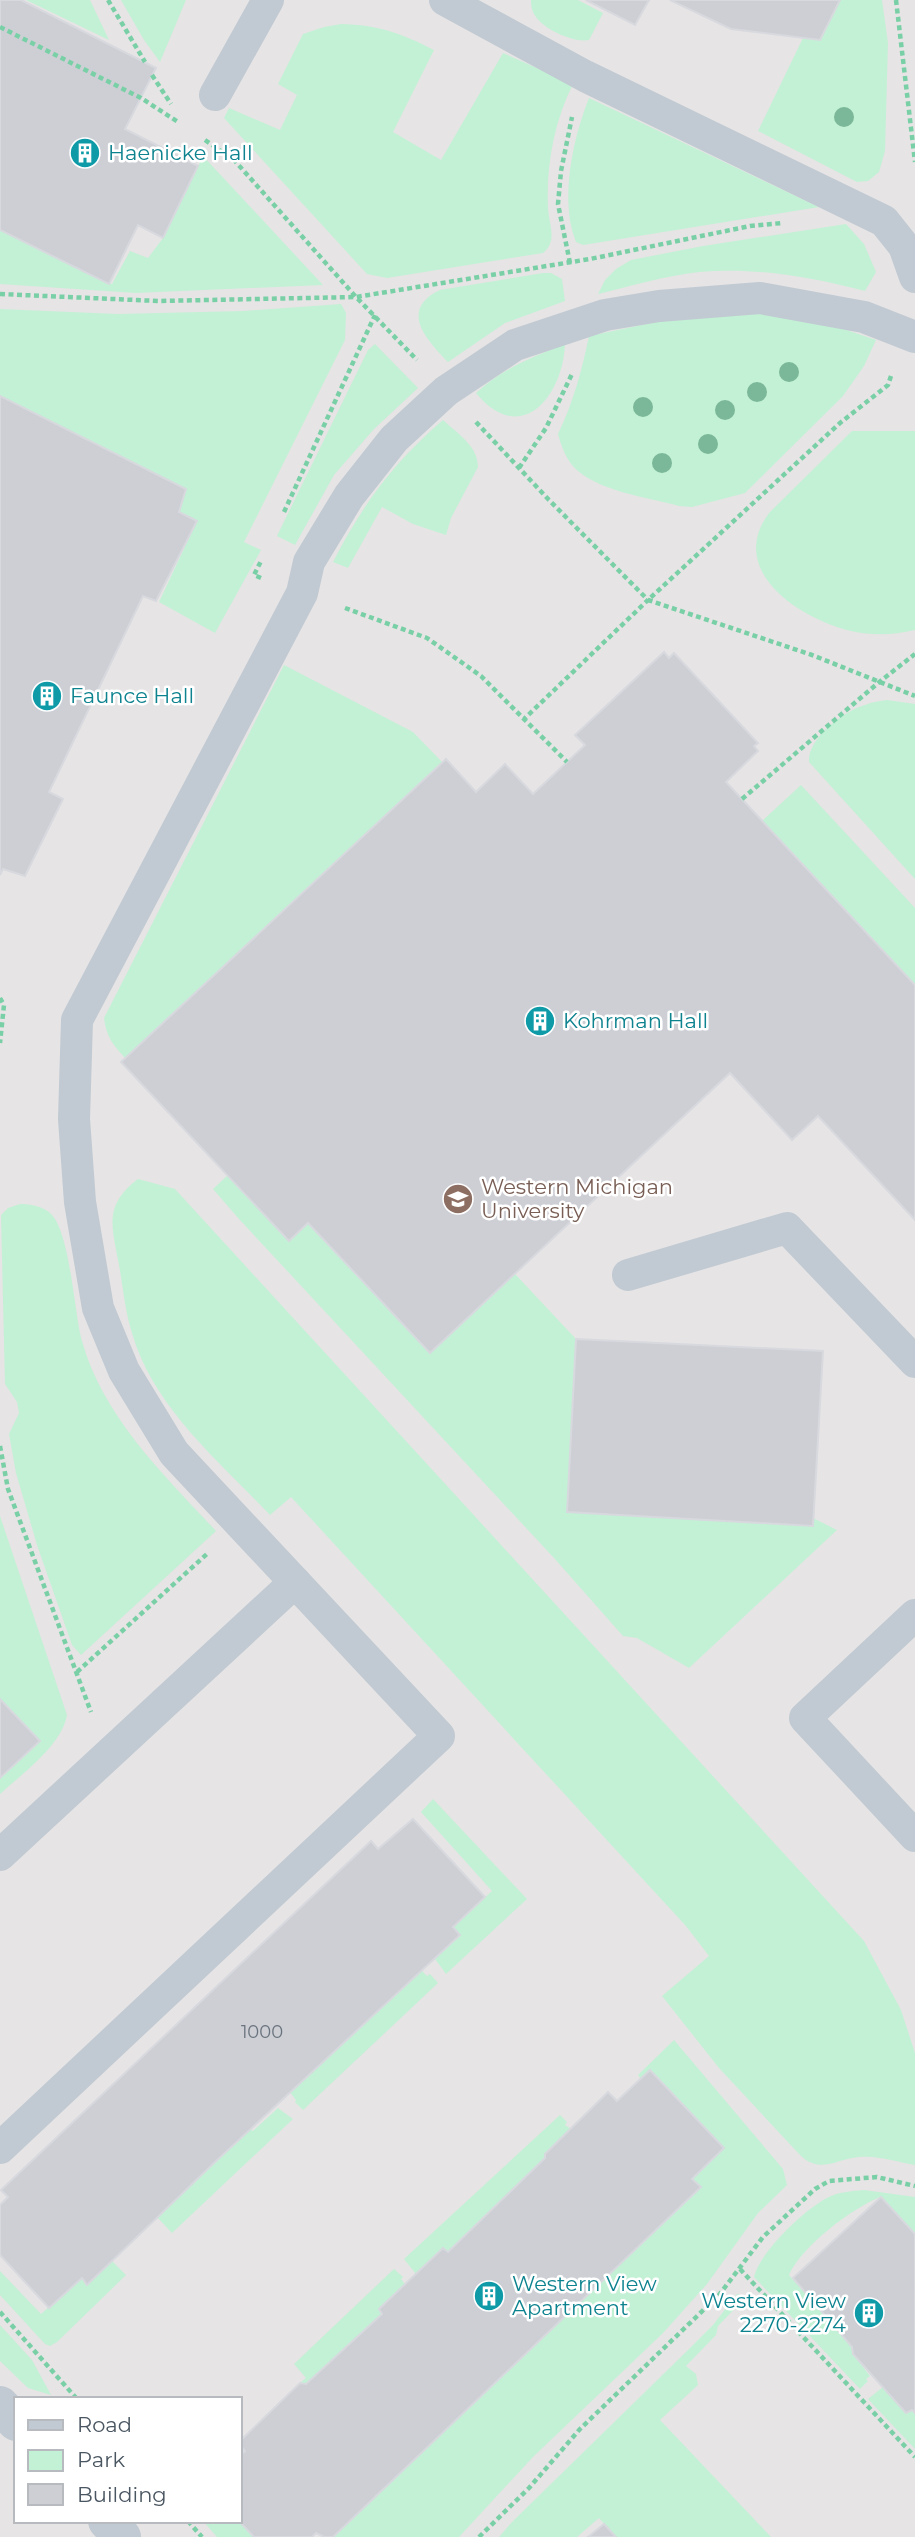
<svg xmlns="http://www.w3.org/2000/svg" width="915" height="2537" viewBox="0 0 915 2537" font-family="Montserrat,sans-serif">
<rect width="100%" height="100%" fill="#f5f3f3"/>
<path fill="#e6e4e5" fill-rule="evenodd" d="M0 0H915V2537H0ZM16 2399H240V2521H16Z"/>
<g fill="#c3f1d5">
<polygon points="26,0 90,0 109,40"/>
<polygon points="121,0 186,0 160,62 144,40"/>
<path d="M531 0H578L603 13 589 40C574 43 545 30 536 17 532 12 531 6 531 0Z"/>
<polygon points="840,0 882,0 888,43 885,151 879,172 868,181 857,182 758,131 803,38 820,40"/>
<path d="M341 24C378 25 401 33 434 50L393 132 441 160 503 53 573 84C554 122 546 166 548 208 549 225 558 241 543 253L387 278 367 274 224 118 229 108 280 130 297 95 278 84 303 34 324 27Z"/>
<path d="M589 98 819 207 583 245 576 242C559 200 573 138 589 98Z"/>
<polygon points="203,156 323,285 136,293 0,284 0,230 112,284 130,251 148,258 163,238"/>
<path d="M846 224 864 244 876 272 865 291C810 277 756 267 699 272 665 276 631 286 598 294L605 280 616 269 631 260 703 246Z"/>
<path d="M543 273H551L562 279 565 301 505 323 448 362C427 340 398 310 440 290Z"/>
<polygon points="341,304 346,313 345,340 244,542 261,550 215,633 159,602 197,521 179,512 186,489 0,396 0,309 118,314 243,311"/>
<path d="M762 312 817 320 876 340 864 366 843 396 745 493 692 507 679 506C647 497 594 491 572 465 565 456 561 445 558 434 573 403 582 370 589 336L656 322Z"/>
<polygon points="375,344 418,388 374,429 334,475 295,545 277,536 368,350"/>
<path d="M565 344C563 396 521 448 476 393 502 369 532 357 565 344Z"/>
<path d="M443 420C458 434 478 446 478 467L451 518 446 535 413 524 382 507 348 568 333 562C363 504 393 463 443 420Z"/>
<path d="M852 431H915V630C893 635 873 636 851 631 800 619 726 571 769 513Z"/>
<path d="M284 665 413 732 443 763 125 1058C113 1045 106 1036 104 1018Z"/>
<path d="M887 700 915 704V879L809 762C807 739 844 711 865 705 872 702 880 701 887 700Z"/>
<polygon points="801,785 915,908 915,985 762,821"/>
<polygon points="228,1175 289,1241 308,1223 515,1274 576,1339 567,1512 813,1526 813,1518 837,1530 689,1668 637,1638 623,1636 554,1558 239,1219 213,1189"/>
<path d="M138 1179 175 1189 864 1941 901 2010 915 2053V2165C898 2162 877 2155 859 2157 836 2159 821 2174 801 2156L719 2068 662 1996 709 1956 686 1926 291 1497 270 1515C220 1462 153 1407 132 1333 125 1311 123 1287 119 1265 112 1226 103 1206 138 1179Z"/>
<path d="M20 1204C30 1204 42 1206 50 1213 70 1230 74 1312 82 1341 103 1417 164 1475 216 1531L81 1655 72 1645 37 1545 16 1473 9 1434 19 1413 17 1402 5 1384 1 1215 8 1208Z"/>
<path d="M0 1516 67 1715C62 1745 22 1774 0 1794V1778L40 1741 0 1699Z"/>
<polygon points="433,1799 527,1899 446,1974 435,1959 460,1936 453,1927 492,1891 421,1812"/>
<polygon points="422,1971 427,1976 430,1974 438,1983 303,2110 295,2102 296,2100 290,2092"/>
<polygon points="674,2040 783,2169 787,2185 758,2213 707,2284 663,2333 533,2457 459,2537 333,2537 701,2188 692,2179 724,2148 651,2070 641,2079 638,2075"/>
<polygon points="278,2108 293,2119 172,2233 157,2217 250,2129 253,2131"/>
<polygon points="560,2115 567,2122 565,2125 571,2129 545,2158 448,2252 443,2248 416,2274 404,2259"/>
<path d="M864 2190 915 2197V2234L880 2197C851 2209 802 2246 789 2275L852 2347 853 2354 870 2376 866 2379 868 2381 860 2389 754 2277C759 2253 805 2209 827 2198 838 2192 851 2191 864 2190Z"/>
<polygon points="112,2261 126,2275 57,2342 50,2346 45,2344 0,2295 0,2271 41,2314 82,2278 87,2284"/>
<polygon points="394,2269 403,2277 401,2279 405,2284 379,2308 382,2314 306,2384 300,2383 306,2378 294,2364"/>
<polygon points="737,2294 747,2296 718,2326 716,2335 686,2366 696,2374 698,2385 660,2420 771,2537 616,2537 599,2518 577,2537 499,2537 512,2522 687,2351 713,2325"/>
<polygon points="0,2325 32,2360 51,2395 28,2388 0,2361"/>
<polygon points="883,2387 915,2413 915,2449 868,2399"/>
<polygon points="203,2521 239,2521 254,2537 217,2537"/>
</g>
<g fill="#cdcfd5" stroke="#d7d9de" stroke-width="2">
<polygon points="0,0 21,0 156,68 125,129 198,166 163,238 138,225 109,284 0,230"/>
<polygon points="586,0 649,0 635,25"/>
<polygon points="670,0 840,0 820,40 731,29"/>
<polygon points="0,396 186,489 179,512 197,521 156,601 143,596 49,792 63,799 25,876 3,869 0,875"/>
<polygon points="664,652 669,658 674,653 758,743 754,746 758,751 726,782 915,985 915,1220 818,1116 792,1140 730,1073 430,1353 308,1223 289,1241 121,1062 446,759 476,792 505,764 533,794 585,745 575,735"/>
<polygon points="576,1339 823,1351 813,1526 567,1512"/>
<polygon points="0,1699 40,1741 0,1778"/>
<polygon points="413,1819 485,1897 453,1927 460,1935 214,2163 87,2285 82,2278 49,2308 0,2255 0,2205 8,2197 1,2190 371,1841 378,1849"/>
<polygon points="650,2070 724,2148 692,2179 701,2187 333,2537 324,2537 316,2533 312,2537 254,2537 239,2521 240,2455 245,2451 240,2445 240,2441 300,2383 306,2384 382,2314 379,2309 443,2248 448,2252 545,2158 545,2154 608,2092 617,2101"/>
<polygon points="881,2197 915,2234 915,2413 912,2410 906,2413 853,2354 852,2347 793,2278"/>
<polygon points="604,2524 616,2537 588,2537"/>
</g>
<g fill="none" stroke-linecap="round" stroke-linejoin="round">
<g stroke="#7ad0a6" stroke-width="4.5" stroke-dasharray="5 3.5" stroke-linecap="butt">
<polyline points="108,0 145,62"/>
<polyline points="896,0 915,162"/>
<polyline points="0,27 141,98 178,122"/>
<polyline points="152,75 171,104"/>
<polyline points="205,140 235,161 356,297 417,360"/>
<polyline points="570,263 558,204 561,171 572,117"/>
<polyline points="0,294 158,301 356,297 590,259 750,226 782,223"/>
<polyline points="891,376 888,385 840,423 648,600 812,655 915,696"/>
<polyline points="476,422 549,500 648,600 524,719"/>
<polyline points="519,468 546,428 572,374"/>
<polyline points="284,512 375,315"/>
<polyline points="261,578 254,575 261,561"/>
<polyline points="345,608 427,638 481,676 567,762"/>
<polyline points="742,799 878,683 915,654"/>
<polyline points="0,998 4,1005 0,1043"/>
<polyline points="0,1446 8,1489 91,1712"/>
<polyline points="77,1672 208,1553"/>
<polyline points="740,2269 915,2457"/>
<polyline points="0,2312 77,2399"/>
<polyline points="188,2521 202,2537"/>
<polyline points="479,2537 529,2488 580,2429 719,2295 763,2237 815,2189 829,2181 877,2177 915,2186"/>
</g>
<g stroke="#c1cad2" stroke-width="32">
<polyline points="445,0 585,76 884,221 904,246 915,277"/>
<polyline points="215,95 268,0"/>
<polyline points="628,1275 787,1228 915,1362"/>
<polyline points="915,1615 805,1718 915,1836"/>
<polyline points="0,1855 295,1582"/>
<polyline points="0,2148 439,1736 174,1453 124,1371 98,1308 80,1202 74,1119 77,1020 302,593 309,562 349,496 394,439 446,391 515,345 605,315 659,306 760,298 864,317 915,337"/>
</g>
<g stroke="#c1cad2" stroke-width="38">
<polyline points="0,2405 16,2422"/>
<polyline points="107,2521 122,2537"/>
</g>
</g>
<g fill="#7bb799">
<circle cx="844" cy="117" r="10"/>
<circle cx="789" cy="372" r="10"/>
<circle cx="757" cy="392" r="10"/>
<circle cx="643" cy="407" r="10"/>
<circle cx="725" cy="410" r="10"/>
<circle cx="708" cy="444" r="10"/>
<circle cx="662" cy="463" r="10"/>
</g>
<defs>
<g id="building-disc" transform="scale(1.575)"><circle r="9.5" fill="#0f9aa8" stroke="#fff"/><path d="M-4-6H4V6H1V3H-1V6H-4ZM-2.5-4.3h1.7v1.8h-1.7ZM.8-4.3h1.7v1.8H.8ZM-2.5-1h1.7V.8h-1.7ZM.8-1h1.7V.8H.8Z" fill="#fff"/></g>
<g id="university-disc" transform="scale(1.575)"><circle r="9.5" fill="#8d6e63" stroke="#fff"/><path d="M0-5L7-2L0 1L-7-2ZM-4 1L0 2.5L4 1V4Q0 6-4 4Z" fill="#fff"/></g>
</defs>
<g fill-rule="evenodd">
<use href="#building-disc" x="85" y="153"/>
<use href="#building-disc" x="47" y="696"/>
<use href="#building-disc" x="540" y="1021"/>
<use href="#university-disc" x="458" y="1199"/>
<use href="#building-disc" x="489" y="2296"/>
<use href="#building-disc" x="869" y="2313"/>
</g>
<g text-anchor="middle" stroke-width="5" stroke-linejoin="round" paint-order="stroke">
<g font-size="18" fill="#6b747e">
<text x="262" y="2038">1000</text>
</g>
<g font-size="21" fill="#0d838f" stroke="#fff" text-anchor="start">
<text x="108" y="160">Haenicke Hall</text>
<text x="70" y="703">Faunce Hall</text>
<text x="563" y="1028">Kohrman Hall</text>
<text x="512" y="2291">Western View<tspan x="512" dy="24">Apartment</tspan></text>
<text x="846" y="2308" text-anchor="end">Western View<tspan x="846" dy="24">2270-2274</tspan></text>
</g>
<g font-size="21" fill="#785e54" stroke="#fff" text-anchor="start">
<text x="481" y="1194">Western Michigan<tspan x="481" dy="24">University</tspan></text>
</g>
</g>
<rect x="14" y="2397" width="228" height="126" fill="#ffffff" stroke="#b7bbc0" stroke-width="2"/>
<rect x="28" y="2420" width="35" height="10" fill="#c1cad2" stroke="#b7bbc0" stroke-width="2"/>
<text x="77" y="2432" font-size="21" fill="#4a5661">Road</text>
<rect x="28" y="2450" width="35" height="21" fill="#c3f1d5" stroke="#b7bbc0" stroke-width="2"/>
<text x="77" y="2467" font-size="21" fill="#4a5661">Park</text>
<rect x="28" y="2484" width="35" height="21" fill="#cdcfd5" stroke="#b7bbc0" stroke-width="2"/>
<text x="77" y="2502" font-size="21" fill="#4a5661">Building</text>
</svg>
